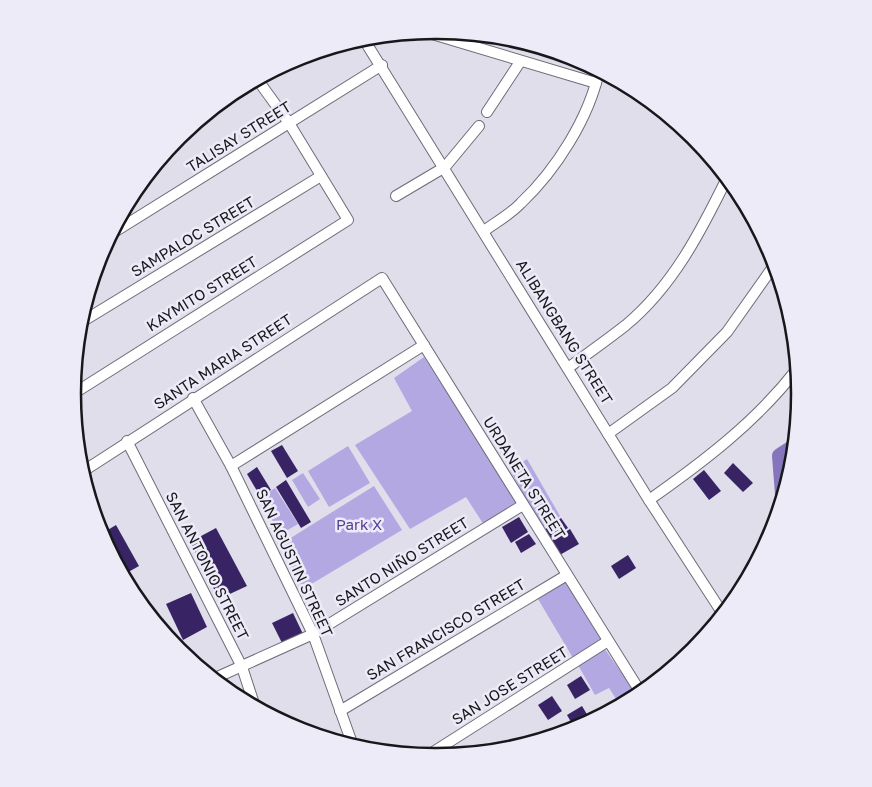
<svg xmlns="http://www.w3.org/2000/svg" width="872" height="787" viewBox="0 0 872 787" font-family="'Golos Text',sans-serif">
<rect width="100%" height="100%" fill="#e0deea"/>
<g fill="#b4a8e3">
<polygon points="424,357 519,504 484,525 466,497 410,529 355,445 412,411 394,378"/>
<polygon points="348,446 370,483 329,507 308,471"/>
<polygon points="527,459 560,516 542,527 510,470"/>
<polygon points="303,473 320,499 308,507 292,480"/>
<polygon points="374,486 402,530 303,589 281,544"/>
<polygon points="275,488 298,524 281,534 259,499"/>
<polygon points="566,580 602,639 573,658 538,599"/>
<polygon points="604,648 638,696 620,705 609,688 595,695 578,665"/>
</g>
<g fill="none" stroke-linecap="round" stroke-linejoin="round">
<polyline stroke="#8575bc" stroke-width="16" points="783,494 780,456 794,447"/>
</g>
<g fill="#382464">
<polygon points="282,445 298,471 287,478 271,451"/>
<polygon points="733,463 753,483 743,492 724,473"/>
<polygon points="257,467 271,490 260,496 247,474"/>
<polygon points="704,470 721,491 709,500 693,479"/>
<polygon points="286,480 311,522 301,528 276,487"/>
<polygon points="519,517 528,532 511,543 502,527"/>
<polygon points="561,518 568,528 549,539 544,530"/>
<polygon points="116,525 139,566 123,575 101,534"/>
<polygon points="216,528 247,586 219,599 190,542"/>
<polygon points="570,529 579,544 558,556 550,542"/>
<polygon points="529,534 536,544 521,553 515,542"/>
<polygon points="628,555 636,568 619,579 611,566"/>
<polygon points="191,593 207,627 183,640 166,604"/>
<polygon points="293,613 303,634 283,645 272,623"/>
<polygon points="581,676 590,690 575,699 567,685"/>
<polygon points="552,696 562,711 548,720 538,705"/>
<polygon points="582,706 591,721 575,729 567,715"/>
</g>
<g fill="none" stroke-linecap="round" stroke-linejoin="round">
<g stroke="#6e6c77" stroke-width="12">
<g id="minor">
<polyline points="422,31 596,83"/>
<polyline points="363,38 649,500 723,614"/>
<polyline points="487,112 520,62"/>
<polyline points="396,196 445,167 479,126"/>
<path d="M484 231C496 222 511 214 521 203 556 170 589 118 599 71"/>
<polyline points="111,234 382,65"/>
<polyline points="80,323 321,176"/>
<path d="M568 368C587 354 607 340 626 325 673 286 701 231 727 178"/>
<polyline points="73,394 348,220 289,123 257,79"/>
<polyline points="193,398 231,466 313,634 353,746"/>
<polyline points="608,434 672,388 727,332 775,264"/>
<polyline points="127,441 242,667 255,707"/>
<polyline points="231,466 424,345"/>
<polyline points="82,472 382,278 641,693"/>
<path d="M649 500C703 462 756 422 797 369"/>
<polyline points="213,679 313,634 523,505"/>
<polyline points="340,711 567,575"/>
<polyline points="427,756 608,641"/>
</g>
</g>
<use href="#minor" stroke="#fff" stroke-width="10"/>
</g>
<g text-anchor="middle" stroke-width="5" stroke-linejoin="round" paint-order="stroke">
<g font-size="15" fill="#18181c" stroke="#edebf7">
<text transform="translate(239 137) rotate(-32)" y="5">TALISAY STREET</text>
<text transform="translate(193 237) rotate(-31)" y="5">SAMPALOC STREET</text>
<text transform="translate(202 294) rotate(-32)" y="5">KAYMITO STREET</text>
<text transform="translate(564 332) rotate(58)" y="5">ALIBANGBANG STREET</text>
<text transform="translate(223 362) rotate(-33)" y="5">SANTA MARIA STREET</text>
<text transform="translate(524 478) rotate(58)" y="5">URDANETA STREET</text>
<text transform="translate(402 562) rotate(-32)" y="5">SANTO NIÑO STREET</text>
<text transform="translate(294 563) rotate(65)" y="5">SAN AGUSTIN STREET</text>
<text transform="translate(207 566) rotate(63)" y="5">SAN ANTONIO STREET</text>
<text transform="translate(446 630) rotate(-31)" y="5">SAN FRANCISCO STREET</text>
<text transform="translate(510 686) rotate(-32)" y="5">SAN JOSE STREET</text>
</g>
<g font-size="15" fill="#553c93" stroke="#edebf7">
<text x="359" y="530">Park X</text>
</g>
</g>
<path d="M0 0H872V787H0ZM435 39H437A354 354 0 0 1 791 393V394A354 354 0 0 1 437 748H435A354 354 0 0 1 81 394V393A354 354 0 0 1 435 39Z" fill="#edebf7" fill-rule="evenodd"/>
<path fill="none" stroke="#18181c" stroke-width="2.5" d="M435 39H437A354 354 0 0 1 791 393V394A354 354 0 0 1 437 748H435A354 354 0 0 1 81 394V393A354 354 0 0 1 435 39Z"/>
</svg>
